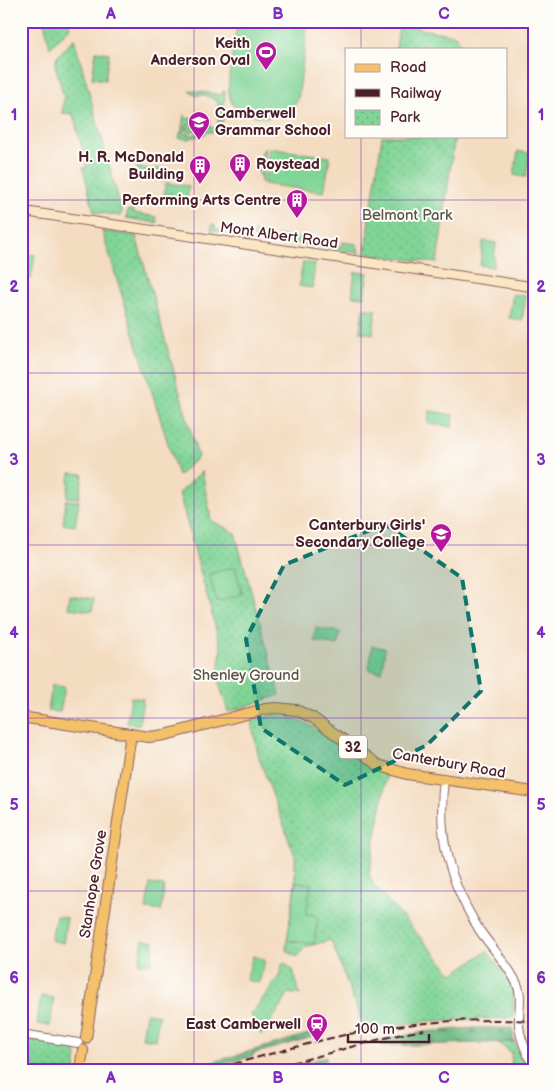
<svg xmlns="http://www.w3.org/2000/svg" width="555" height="1091" viewBox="0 0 555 1091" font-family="'Balsamiq Sans',sans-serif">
<defs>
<pattern id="grass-tufts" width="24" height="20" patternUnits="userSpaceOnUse" patternTransform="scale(1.25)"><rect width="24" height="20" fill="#80d496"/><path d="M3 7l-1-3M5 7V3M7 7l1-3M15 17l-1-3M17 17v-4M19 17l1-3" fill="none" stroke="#70b681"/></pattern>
<pattern id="forest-firs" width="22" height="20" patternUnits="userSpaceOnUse" patternTransform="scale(1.25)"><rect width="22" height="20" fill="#68b67f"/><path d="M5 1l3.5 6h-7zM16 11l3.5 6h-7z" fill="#589368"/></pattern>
<pattern id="park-dots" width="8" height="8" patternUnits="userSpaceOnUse" patternTransform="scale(1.25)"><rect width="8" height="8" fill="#80d496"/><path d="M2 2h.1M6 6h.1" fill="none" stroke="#70b681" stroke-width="1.8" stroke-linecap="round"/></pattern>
</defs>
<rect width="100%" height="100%" fill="#fdfcf7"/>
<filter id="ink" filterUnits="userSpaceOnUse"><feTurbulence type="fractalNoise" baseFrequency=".02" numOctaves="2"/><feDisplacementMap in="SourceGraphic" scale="10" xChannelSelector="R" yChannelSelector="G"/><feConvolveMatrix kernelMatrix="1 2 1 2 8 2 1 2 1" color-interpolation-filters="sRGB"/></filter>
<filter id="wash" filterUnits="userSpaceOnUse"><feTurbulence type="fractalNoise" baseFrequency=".0096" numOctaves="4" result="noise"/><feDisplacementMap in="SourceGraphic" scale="20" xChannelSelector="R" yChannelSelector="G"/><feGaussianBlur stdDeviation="1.12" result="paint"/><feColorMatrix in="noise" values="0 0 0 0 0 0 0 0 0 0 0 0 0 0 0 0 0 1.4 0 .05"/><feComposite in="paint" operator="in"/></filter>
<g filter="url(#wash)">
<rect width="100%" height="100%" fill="#f4dcc1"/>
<g fill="url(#grass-tufts)" stroke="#657a60">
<path d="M136 167 154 170V168L165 170 164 181C152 179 140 179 136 167Z"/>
<polygon points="166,183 189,186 187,198 164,194"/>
<polygon points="326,1059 329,1070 297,1070"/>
</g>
<g fill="url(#forest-firs)" stroke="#596a55">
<polygon points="473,1028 512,1028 514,1042 382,1046 380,1040 424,1032"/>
<polygon points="312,1033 313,1037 253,1054 253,1056 199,1070 186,1070"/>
<polygon points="326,1056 326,1059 297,1070 272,1070 309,1062"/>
</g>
<g fill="url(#park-dots)" stroke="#657a60">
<polygon points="44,21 68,21 70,28 50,48"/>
<polygon points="399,25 455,35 463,49 396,49"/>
<polygon points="74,38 122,212 120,216 94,212 83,168 87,167 73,114 62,113 64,97 55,65 57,57"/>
<path d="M189 90 222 95 223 91 225 92 223 121 217 117 218 102C211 98 204 92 196 96Z"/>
<polygon points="184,114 187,119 191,118 192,123 185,127 183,133 194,135 197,132 199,134 198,136 188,139 179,138 180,133 181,133"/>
<polygon points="208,119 210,120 210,127 217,128 218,119 223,123 221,127 215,132 207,132 204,135 197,130 190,132 186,131 186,128 195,125 196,121"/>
<polygon points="382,136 455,136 437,263 365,254 369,219 365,217 372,204"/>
<polygon points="264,148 265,148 262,183 258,172 254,167 258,163"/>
<polygon points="133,209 134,213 156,217 157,223 126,218 128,210"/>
<polygon points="212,224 215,225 215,229 239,233 246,230 246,234 254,235 254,231 267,234 267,239 211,230"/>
<polygon points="102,231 136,236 198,457 178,476"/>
<polygon points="278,235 322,242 324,240 323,247 276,240"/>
<polygon points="328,242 338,246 343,246 342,242 357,244 359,253 325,248"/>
<polygon points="202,471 211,520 235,533 280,695 228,712 218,679 221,648 179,493"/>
<path d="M275 715C308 718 323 735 350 753 361 760 374 767 387 774L369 874 373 884 453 974 487 951 513 984 514 1016 506 1018 428 1021 364 1028 331 940 305 947 297 957 286 950 295 883V856L259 758 251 720Z"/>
<polygon points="283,962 293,970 300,995 288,993 281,1007 261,1035 251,1015 279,976"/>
<polygon points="21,1038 68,1045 74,1048 77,1056 75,1070 21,1070"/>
<polygon points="514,1042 527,1070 512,1070 511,1052 498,1043"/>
</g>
<g fill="#80d496" stroke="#657a60">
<path d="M238 21H308L298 100C288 114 279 119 262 117 225 112 226 96 231 64 233 50 235 35 238 21Z"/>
<polygon points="96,51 109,53 105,80 92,78"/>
<polygon points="269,148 330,157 324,192 264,184"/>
<polygon points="518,151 530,153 526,177 514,175"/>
<polygon points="483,241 496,243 493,267 480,265"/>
<polygon points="22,253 35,255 31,279 21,278"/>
<polygon points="303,262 315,264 312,288 299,286"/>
<polygon points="355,272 368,273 364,297 352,296"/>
<polygon points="513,294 526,296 522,320 509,318"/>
<polygon points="363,308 376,310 373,334 360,332"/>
<polygon points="430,411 454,415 452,427 428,423"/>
<polygon points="70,473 83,474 79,498 67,497"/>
<polygon points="66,500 79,501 75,526 63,524"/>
<polygon points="235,567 242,594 217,602 209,574"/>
<polygon points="70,595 94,599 92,611 68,608"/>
<polygon points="316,628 340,632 338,645 314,641"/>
<polygon points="372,646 385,648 382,672 369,670"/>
<polygon points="52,685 65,687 60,712 48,711"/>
<polygon points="131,697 143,699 139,725 127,723"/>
<polygon points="296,882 311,884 306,914 318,916 314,944 287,940"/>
<polygon points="150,884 164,886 161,911 146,909"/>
<polygon points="56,916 67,918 63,943 51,940"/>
<polygon points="143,940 154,942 151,964 139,963"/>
<polygon points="253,956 265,960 259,983 246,980"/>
<polygon points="41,996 54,998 50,1026 37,1024"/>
<polygon points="146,1013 159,1015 155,1040 142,1038"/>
</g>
</g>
<g filter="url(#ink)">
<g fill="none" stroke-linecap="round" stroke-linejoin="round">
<g stroke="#866160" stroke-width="10">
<g id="tertiary">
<path d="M444 779C437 838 449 881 480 931 492 948 509 966 517 984 523 996 518 1012 519 1025 520 1040 528 1055 534 1068"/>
<polyline points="21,1034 78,1043"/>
</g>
</g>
<g stroke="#866160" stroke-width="11">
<polyline id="secondary" points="21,211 534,287"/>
</g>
<g stroke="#866160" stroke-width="12">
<g id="primary">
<polyline points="21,717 149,737 165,735 265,709 276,708 296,710 313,718 378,765 407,774 534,792"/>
<polyline points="86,1038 131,734"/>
<polyline points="80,1070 83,1050"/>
</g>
</g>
<use href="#tertiary" stroke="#fff" stroke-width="8"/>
<use href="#secondary" stroke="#fbe6c4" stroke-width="9"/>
<use href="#primary" stroke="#f4c16b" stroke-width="10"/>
<g stroke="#4a1f2b" stroke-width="2" stroke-dasharray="8 4" stroke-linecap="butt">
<path d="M210 1070C254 1059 296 1046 340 1036 403 1022 469 1018 534 1021"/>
<path d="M256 1070C313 1061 367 1039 424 1030"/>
</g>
</g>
</g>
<path fill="#0f766e" fill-opacity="0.2" stroke="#0f766e" stroke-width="4" stroke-dasharray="10 6" stroke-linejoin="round" d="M385 524 462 578 481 691 427 745 345 785 261 728 246 639 284 565Z"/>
<path fill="none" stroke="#7b2cbf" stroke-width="1" stroke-opacity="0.55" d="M194 21V1070M361 21V49M361 136V1070M21 200H534M21 373H534M21 545H534M21 718H534M21 891H534"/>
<defs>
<g id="stadium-pin" transform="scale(1.125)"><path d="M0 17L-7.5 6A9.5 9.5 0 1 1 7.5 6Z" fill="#b5179e" stroke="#fdfcf7"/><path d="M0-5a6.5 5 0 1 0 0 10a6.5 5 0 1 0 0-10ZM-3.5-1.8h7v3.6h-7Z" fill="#fff"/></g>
<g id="school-pin" transform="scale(1.125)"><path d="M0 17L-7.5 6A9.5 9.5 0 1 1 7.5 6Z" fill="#b5179e" stroke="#fdfcf7"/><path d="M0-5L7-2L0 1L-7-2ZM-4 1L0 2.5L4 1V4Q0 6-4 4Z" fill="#fff"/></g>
<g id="building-pin" transform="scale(1.125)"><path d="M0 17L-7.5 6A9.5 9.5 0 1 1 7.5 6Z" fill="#b5179e" stroke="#fdfcf7"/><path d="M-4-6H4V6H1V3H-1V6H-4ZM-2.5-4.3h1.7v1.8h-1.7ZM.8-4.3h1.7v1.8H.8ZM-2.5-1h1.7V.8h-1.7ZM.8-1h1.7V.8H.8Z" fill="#fff"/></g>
<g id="station-pin" transform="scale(1.125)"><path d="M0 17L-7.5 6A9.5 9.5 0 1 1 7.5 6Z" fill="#b5179e" stroke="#fdfcf7"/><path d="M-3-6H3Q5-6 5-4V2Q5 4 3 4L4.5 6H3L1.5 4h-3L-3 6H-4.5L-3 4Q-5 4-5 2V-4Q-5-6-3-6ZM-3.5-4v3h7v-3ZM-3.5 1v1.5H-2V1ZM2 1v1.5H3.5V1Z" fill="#fff"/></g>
</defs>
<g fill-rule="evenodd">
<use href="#stadium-pin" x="266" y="52"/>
<use href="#school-pin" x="199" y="122"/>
<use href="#building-pin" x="240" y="164"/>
<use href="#building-pin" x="200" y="166"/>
<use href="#building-pin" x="297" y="200"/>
<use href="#school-pin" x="441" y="534"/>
<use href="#station-pin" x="317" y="1024"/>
</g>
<g text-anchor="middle" stroke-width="4" stroke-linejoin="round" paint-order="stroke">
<rect fill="#fdfcf7" stroke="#806168" stroke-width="1" x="339" y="735.5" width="28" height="23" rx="4"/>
<g font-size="14" font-weight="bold" fill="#4a1f2b">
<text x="353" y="752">32</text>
</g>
<g font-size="15" font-weight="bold" fill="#4a1f2b" stroke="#fdfcf7" text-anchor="end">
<text x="250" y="48">Keith<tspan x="250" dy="17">Anderson Oval</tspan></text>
<text x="215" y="118" text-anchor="start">Camberwell<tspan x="215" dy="17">Grammar School</tspan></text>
<text x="184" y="162">H. R. McDonald<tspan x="184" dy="17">Building</tspan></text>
<text x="256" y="169" text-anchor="start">Roystead</text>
<text x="281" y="205">Performing Arts Centre</text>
<text x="425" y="530">Canterbury Girls'<tspan x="425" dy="17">Secondary College</tspan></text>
<text x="301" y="1029">East Camberwell</text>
</g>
<g font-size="15" fill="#5a554b" stroke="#fdfcf7">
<text x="407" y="220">Belmont Park</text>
<text x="246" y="680">Shenley Ground</text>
</g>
<g font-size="15" fill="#4a1f2b" stroke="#fdfcf7">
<text transform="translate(279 235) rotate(8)" y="5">Mont Albert Road</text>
<text transform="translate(449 763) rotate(10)" y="5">Canterbury Road</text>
<text transform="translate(93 884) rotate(-81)" y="5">Stanhope Grove</text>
</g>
</g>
<rect width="555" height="1091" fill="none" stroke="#fdfcf7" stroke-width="55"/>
<rect x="345" y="48" width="162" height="90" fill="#fdfcf7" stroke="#b5a4a5"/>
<rect x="355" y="64" width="25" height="8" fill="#f4c16b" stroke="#b5a4a5"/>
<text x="390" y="72" font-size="15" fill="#4a1f2b">Road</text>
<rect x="355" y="89" width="25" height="8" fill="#4a1f2b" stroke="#b5a4a5"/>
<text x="390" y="98" font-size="15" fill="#4a1f2b">Railway</text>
<rect x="355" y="110" width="25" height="15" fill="url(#park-dots)" stroke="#b5a4a5"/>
<text x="390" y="122" font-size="15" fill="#4a1f2b">Park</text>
<path d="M348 1034v8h81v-8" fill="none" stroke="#4a1f2b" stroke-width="2.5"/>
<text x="355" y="1034" font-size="15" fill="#4a1f2b" stroke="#fdfcf7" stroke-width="4" paint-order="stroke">100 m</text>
<rect x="28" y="28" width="500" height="1036" fill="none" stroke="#7b2cbf" stroke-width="2"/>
<g font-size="16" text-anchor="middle" font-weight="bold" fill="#7b2cbf">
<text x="111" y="19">A</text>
<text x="278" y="19">B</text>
<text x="444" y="19">C</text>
<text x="14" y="120">1</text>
<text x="541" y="120">1</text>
<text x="14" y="292">2</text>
<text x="541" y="292">2</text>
<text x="14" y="465">3</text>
<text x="541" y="465">3</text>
<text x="14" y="638">4</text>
<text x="541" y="638">4</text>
<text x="14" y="810">5</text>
<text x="541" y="810">5</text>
<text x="14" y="983">6</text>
<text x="541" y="983">6</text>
<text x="111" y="1083">A</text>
<text x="278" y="1083">B</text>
<text x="444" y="1083">C</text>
</g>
</svg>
